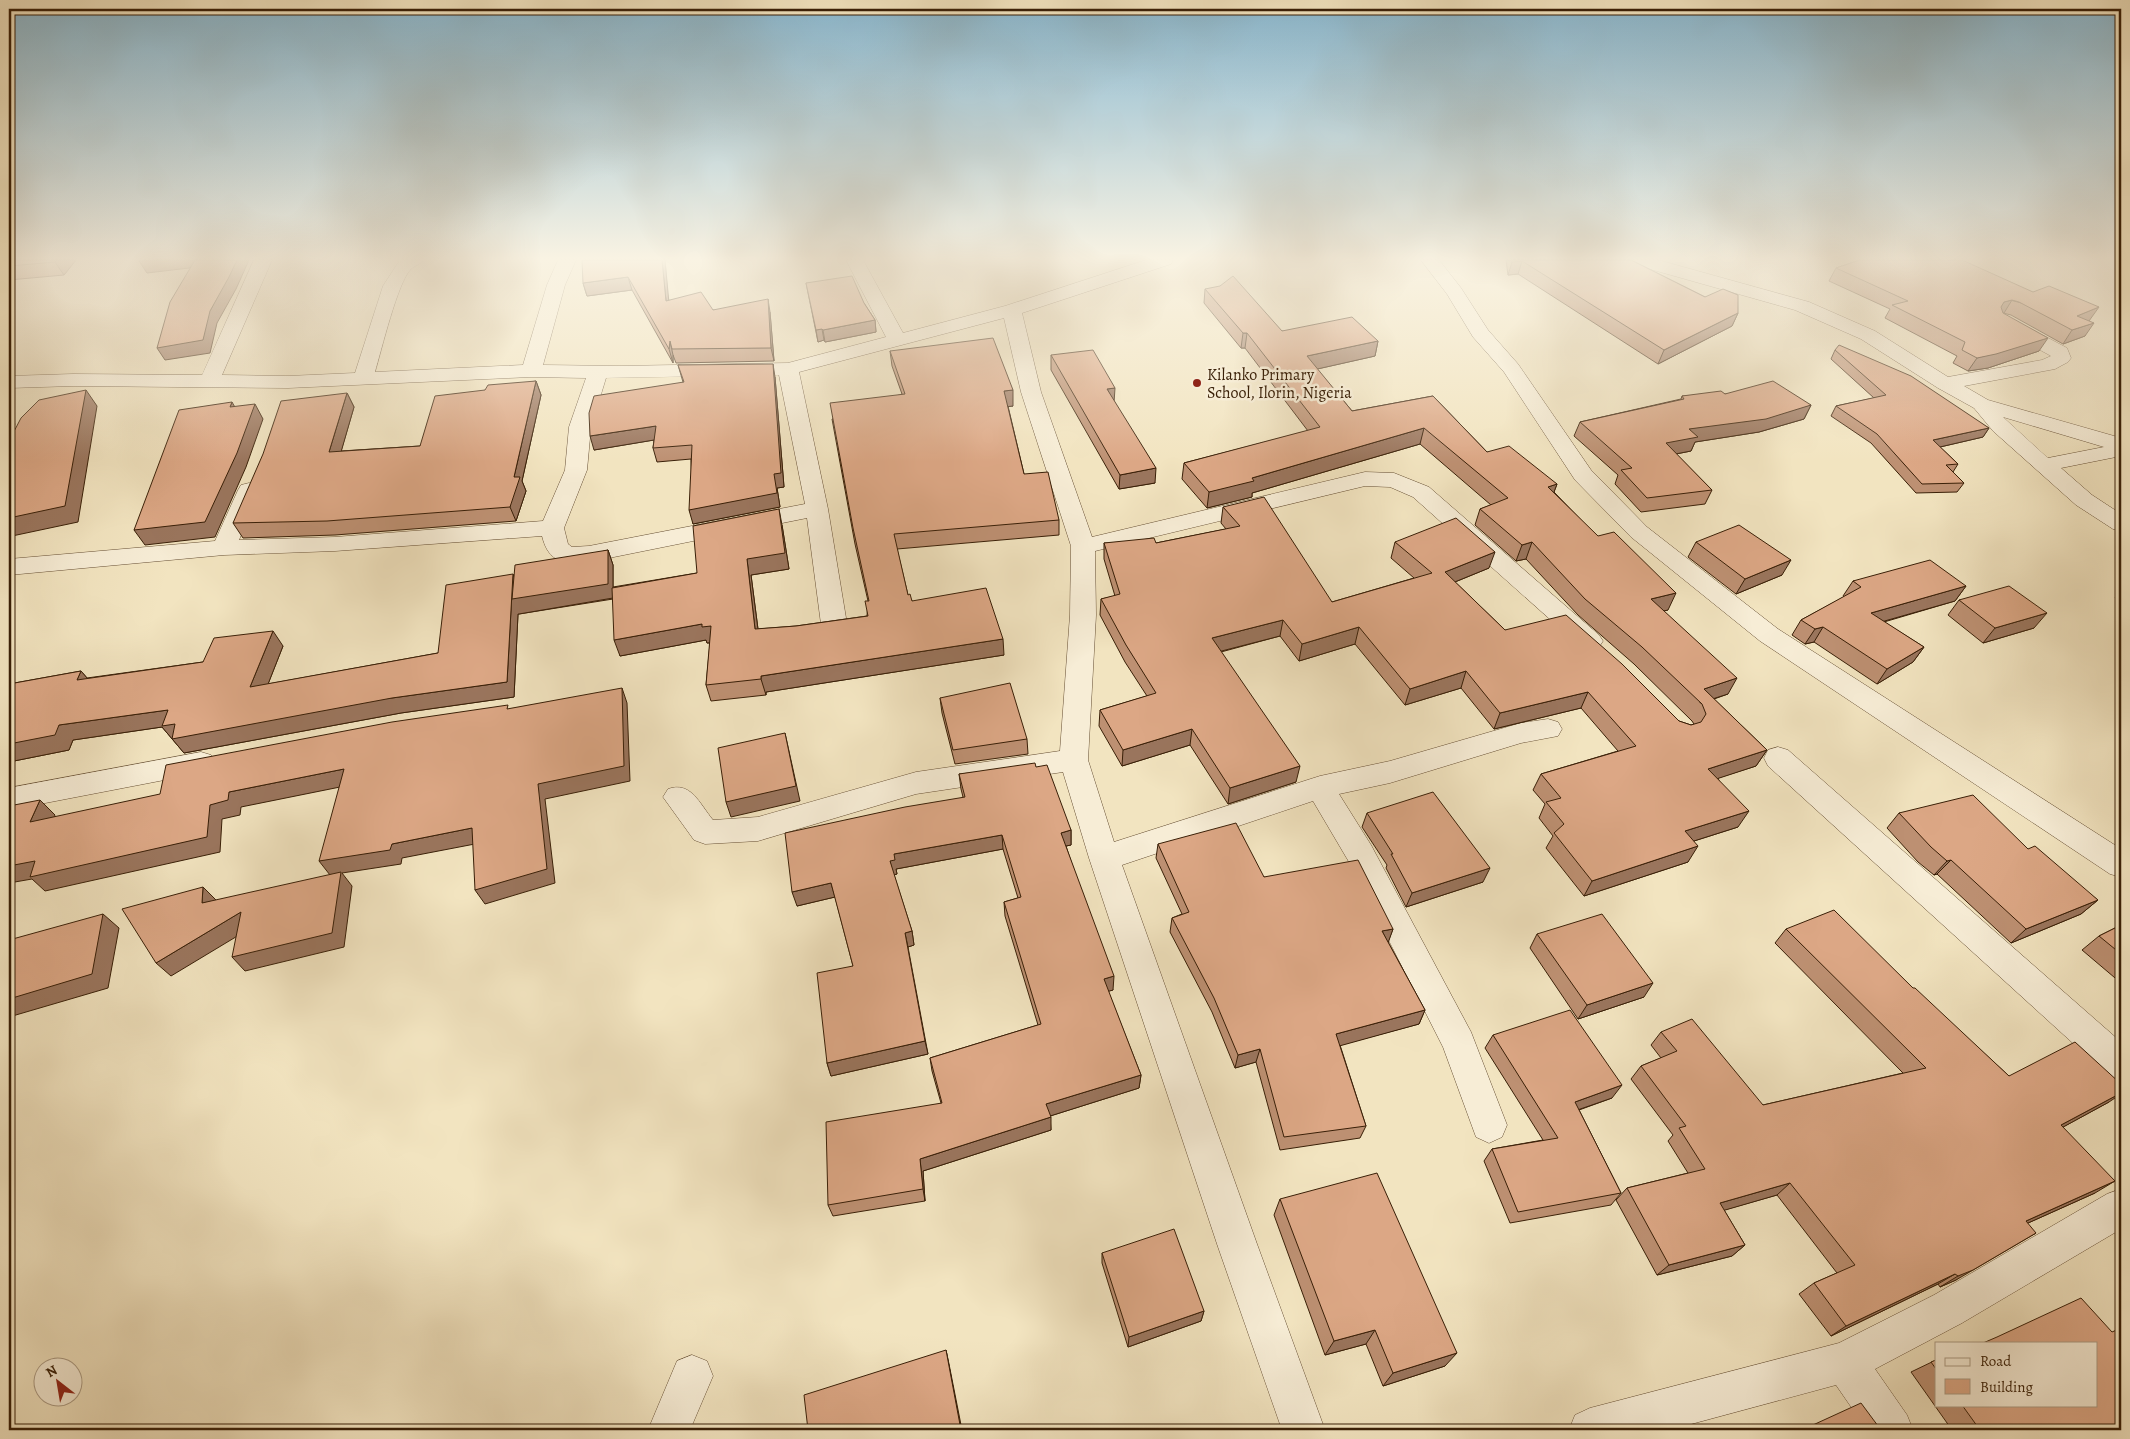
<svg xmlns="http://www.w3.org/2000/svg" width="2130" height="1439" viewBox="0 0 2130 1439" font-family="Alegreya,serif">
<rect width="100%" height="100%" fill="#f2e4c0"/>
<filter id="stains"><feTurbulence type="fractalNoise" baseFrequency=".004" numOctaves="4"/><feColorMatrix values="0 0 0 0 .2 0 0 0 0 .09 0 0 0 0 .02 0 0 0 .5 -.17"/></filter>
<radialGradient id="worn" r=".72"><stop offset=".6" stop-color="#630" stop-opacity="0"/><stop offset="1" stop-color="#630" stop-opacity=".3"/></radialGradient>
<g fill="none" stroke-linecap="round" stroke-linejoin="round">
<g stroke="#675035" stroke-width="1">
<g id="minor">
<path d="M254 260H272L222 375 288 376 355 373 383 286 400 260H423C420 265 415 265 411 269 398 281 381 352 375 372L523 365 547 285 558 260H576L565 285 543 365 619 366 788 363 886 337 846 260H863L903 333 1005 306 1146 260H1173L1171 264 1022 313 1041 392 1092 537 1365 472 1394 473 1429 487 1599 635 1603 641 1599 647 1590 650 1581 647 1413 497 1390 487 1365 486 1095 551 1096 615 1088 760 1114 842 1320 776 1390 761 1521 723 1548 719 1558 722 1562 729 1558 736 1521 743 1390 783 1339 794 1371 845 1471 1032 1507 1125 1502 1137 1489 1143 1476 1137 1443 1047 1349 862 1313 801 1122 865 1257 1244 1325 1430H1282L1217 1244 1089 858 1063 772 916 794 758 841 705 844 694 840 663 797 668 789C691 781 699 803 713 820L758 817 916 772 1060 751 1070 615 1071 546 1021 392 1004 318 799 372 828 509 847 624 843 630 834 633 825 630 821 624 807 518 589 562C564 563 549 564 542 536L335 551 224 555 9 575V559L215 541 238 490 241 485 249 483 257 485 260 490 239 540 335 537 543 521 565 470 569 427 586 378 531 377 288 388 73 386 9 388V376L73 374 202 375ZM779 375 805 504 589 546 572 547 568 544 564 528 587 470 591 427 606 378Z"/>
<polygon points="1421,260 1439,260 1461,288 1488,330 1518,364 1591,470 1647,527 1778,629 2121,849 2121,877 2110,874 1760,641 1631,537 1575,480 1504,372 1473,337 1447,294"/>
<path d="M1630 260H1658L1809 302 1875 331 1948 377 2042 360 2051 356 2004 330 2002 326 2004 322 2011 320 2018 322 2067 348 2071 358 2068 362 2055 369 1964 386 1988 400 2121 438V456L2061 468 2092 495 2121 514V531L2113 529 2076 505 1993 431 1974 408 1938 388 1861 339 1795 310 1632 264ZM2003 417 2104 447 2048 458Z"/>
<polygon points="1778,747 1788,750 2121,1042 2121,1080 2109,1076 1768,766 1764,758 1768,750"/>
<polygon points="201,752 211,755 215,763 211,771 9,810 9,788"/>
<polygon points="2121,1189 2121,1229 1962,1323 1875,1369 1907,1415 1913,1430 1867,1430 1836,1385 1669,1430 1569,1430 1575,1415 1590,1408 1839,1343 1934,1295 2107,1194"/>
<polygon points="692,1355 707,1361 713,1376 690,1430 648,1430 677,1361"/>
</g>
</g>
<use href="#minor" fill="#f7edd6" fill-rule="evenodd"/>
</g>
<g fill="#bd9072" stroke="#391f07">
<polygon points="9,260 76,260 64,275 9,280"/>
<polygon points="665,260 668,300 713,310 770,312 774,361 676,363 673,355 673,363 632,290 587,296 583,283"/>
<polygon points="1506,260 1631,260 1705,297 1738,313 1732,326 1658,364 1518,274 1508,275"/>
<polygon points="1860,260 2089,321 2085,336 2063,344 2011,315 2003,313 2039,351 1988,368 1968,371 1953,363 1957,356 1885,318 1890,309 1829,281 1836,268"/>
<polygon points="806,283 864,303 875,320 876,332 825,342 824,340 818,342"/>
<polygon points="1205,289 1282,331 1378,341 1375,356 1317,369 1352,411 1433,396 1487,452 1557,484 1554,492 1668,610 1663,611 1728,694 1714,699 1767,750 1756,766 1718,778 1738,827 1694,841 1688,862 1584,896 1546,848 1553,836 1539,818 1545,804 1533,790 1541,774 1618,751 1581,708 1494,729 1461,688 1405,705 1355,644 1299,661 1280,636 1221,652 1296,782 1228,804 1190,745 1122,766 1099,726 1100,710 1147,696 1125,662 1100,615 1101,599 1115,596 1104,559 1104,543 1156,543 1226,529 1221,523 1223,507 1332,602 1414,578 1391,558 1395,542 1489,568 1455,582 1505,630 1679,721 1691,725 1694,724 1692,721 1634,664 1578,615 1526,559 1516,561 1475,525 1480,509 1491,505 1420,444 1252,493 1252,497 1207,508 1182,479 1184,463 1308,431 1245,348 1241,348 1204,303"/>
<polygon points="1835,350 1989,428 1983,437 1940,447 1958,464 1953,472 1964,483 1957,492 1916,493 1871,443 1831,416 1836,406 1874,398 1831,359"/>
<polygon points="890,351 1013,406 1008,406 1024,474 1059,520 1059,535 897,549 908,595 912,601 1004,655 766,692 766,695 711,701 706,685 710,643 707,643 706,640 620,656 613,599 519,614 518,614 514,697 401,713 184,753 162,727 73,740 69,750 9,762 9,684 81,671 87,678 203,662 283,646 268,684 438,653 514,576 608,550 613,565 613,587 697,573 782,525 789,569 751,575 758,629 796,626 867,616 868,601 855,544 832,419 902,394 892,366"/>
<polygon points="1051,355 1114,401 1155,483 1119,489 1051,370"/>
<polygon points="678,365 775,377 784,487 777,488 780,507 693,524 691,459 657,462 653,448 654,440 594,450 683,382"/>
<polygon points="536,381 541,395 522,481 526,491 516,521 335,535 243,538 233,523 347,393 354,407 341,451 420,446 485,390"/>
<polygon points="1725,394 1811,405 1804,419 1759,432 1695,442 1691,451 1676,454 1712,490 1705,504 1641,512 1615,484 1618,475 1574,436 1580,422 1681,399 1682,396"/>
<polygon points="1696,542 1782,575 1736,594 1688,557"/>
<polygon points="1853,581 1966,586 1955,601 1884,622 1924,647 1913,662 1877,684 1814,642 1805,644 1792,635 1801,620 1844,597 1843,596"/>
<polygon points="2121,590 2121,602 2115,598"/>
<polygon points="1959,600 2034,628 1983,643 1948,615"/>
<polygon points="940,698 1027,739 1028,754 955,764 942,713"/>
<polygon points="1036,767 1071,830 1071,845 1066,846 1113,990 1108,991 1141,1075 1139,1088 1050,1116 1051,1130 923,1171 925,1201 833,1216 828,1205 941,1103 932,1071 930,1058 1038,1025 1005,916 1004,902 1018,898 1003,849 896,869 897,874 894,875 912,931 914,945 908,947 928,1054 831,1076 827,1063 853,966 835,897 797,906 963,797 961,789 959,774"/>
<polygon points="1367,813 1483,882 1406,907 1386,868 1387,865 1362,827"/>
<polygon points="1899,813 2028,849 2098,900 2081,914 2011,943 1937,874 1934,875 1918,862 1887,828"/>
<polygon points="1158,844 1264,877 1393,929 1388,942 1425,1010 1419,1024 1340,1045 1366,1126 1360,1138 1280,1150 1256,1062 1235,1068 1212,1012 1170,932 1172,918 1182,914 1156,858"/>
<polygon points="2121,925 2121,983 2082,950 2099,936"/>
<polygon points="1786,929 1913,988 2009,1076 2109,1102 2063,1127 2095,1193 2028,1223 1956,1280 1940,1287 1938,1284 1831,1336 1799,1294 1814,1283 1837,1273 1777,1195 1724,1210 1745,1245 1732,1256 1657,1275 1616,1200 1627,1188 1688,1173 1668,1141 1673,1135 1631,1079 1641,1066 1661,1058 1651,1045 1661,1032 1763,1105 1903,1073 1775,943"/>
<polygon points="1537,934 1644,997 1578,1019 1530,948"/>
<polygon points="1493,1035 1612,1098 1579,1110 1621,1193 1611,1205 1510,1223 1484,1161 1492,1149 1543,1140 1485,1048"/>
<polygon points="1280,1199 1445,1366 1383,1386 1366,1344 1325,1355 1274,1215"/>
<polygon points="1102,1253 1204,1311 1201,1321 1128,1347 1102,1263"/>
<polygon points="1936,1360 1936,1405 2096,1405 2121,1430 1952,1430 1911,1372"/>
</g>
<g fill="#9a755d" stroke="#391f07">
<polygon points="57,260 76,260 64,275 55,262"/>
<polygon points="145,260 202,260 206,266 147,273 139,261"/>
<polygon points="237,260 249,260 236,289 217,323 210,353 165,360 157,348 210,311"/>
<polygon points="662,260 665,260 670,314 666,301"/>
<polygon points="1522,261 1518,274 1508,275 1512,262"/>
<polygon points="628,277 632,290 587,296 583,283"/>
<polygon points="768,299 770,312 774,361 771,348"/>
<polygon points="2012,300 2004,313 1995,315 2004,302"/>
<polygon points="2099,307 2089,321 2069,329 2077,316"/>
<polygon points="1738,313 1732,326 1658,364 1664,350"/>
<polygon points="875,320 876,332 825,342 823,330"/>
<polygon points="2094,323 2085,336 2063,344 2072,330"/>
<polygon points="822,329 824,340 818,342 816,330"/>
<polygon points="1243,333 1247,333 1245,348 1241,348"/>
<polygon points="2048,338 2039,351 1988,368 1968,371 1977,358"/>
<polygon points="670,341 673,355 673,363 669,349"/>
<polygon points="1378,341 1375,356 1304,372 1307,356"/>
<polygon points="773,364 775,377 784,487 777,488 780,507 693,524 689,510 774,474"/>
<polygon points="536,381 541,395 522,481 526,491 516,521 510,507 514,477"/>
<polygon points="1115,388 1114,403 1107,389"/>
<polygon points="86,390 97,406 78,522 12,536 9,532 9,518"/>
<polygon points="1013,390 1013,406 1005,407 1004,391"/>
<polygon points="347,393 354,407 337,466 329,452"/>
<polygon points="232,402 240,416 230,407"/>
<polygon points="9,403 14,411 10,417 15,424 9,434"/>
<polygon points="255,404 263,419 246,467 215,537 145,545 134,530"/>
<polygon points="1811,405 1804,419 1759,432 1695,442 1691,451 1660,457 1666,443 1689,429"/>
<polygon points="656,426 660,439 594,450 590,436"/>
<polygon points="1424,428 1420,444 1252,493 1252,497 1207,508 1209,492 1252,478"/>
<polygon points="1989,428 1983,437 1927,450 1933,440"/>
<polygon points="9,447 13,447 9,466"/>
<polygon points="1156,468 1155,483 1119,489 1120,475"/>
<polygon points="1557,484 1551,500 1548,487"/>
<polygon points="779,509 782,525 789,569 751,575 760,645 755,629 747,559"/>
<polygon points="1532,542 1526,559 1516,561 1522,545"/>
<polygon points="608,550 613,565 613,598 519,614 518,614 514,697 401,713 184,753 162,727 73,740 69,750 9,762 9,744 59,725 168,710 392,698 507,682 513,574 519,589"/>
<polygon points="1495,552 1489,568 1440,588 1445,572"/>
<polygon points="1791,560 1782,575 1736,594 1745,579"/>
<polygon points="1966,586 1955,601 1860,628 1871,613"/>
<polygon points="1676,593 1668,610 1643,616 1651,599"/>
<polygon points="2047,613 2034,628 1983,643 1995,628"/>
<polygon points="1283,620 1280,636 1210,654 1212,638"/>
<polygon points="702,624 711,626 716,642 707,643 706,640 620,656 614,640"/>
<polygon points="1359,627 1355,644 1299,661 1302,644"/>
<polygon points="1823,627 1814,642 1805,644 1815,629"/>
<polygon points="273,631 283,646 261,702 250,687"/>
<polygon points="1003,639 1004,655 766,692 766,695 761,679 761,676"/>
<polygon points="1924,647 1913,662 1877,684 1887,669"/>
<polygon points="81,671 94,686 77,680"/>
<polygon points="1466,671 1461,688 1405,705 1410,689"/>
<polygon points="1737,678 1728,694 1700,703 1704,689"/>
<polygon points="622,688 627,703 630,781 545,799 555,883 485,904 475,890 538,784"/>
<polygon points="1588,692 1581,708 1494,729 1500,713"/>
<polygon points="1192,729 1190,745 1122,766 1123,750"/>
<polygon points="785,733 800,801 731,817 726,802"/>
<polygon points="1767,750 1756,766 1698,785 1708,769"/>
<polygon points="1300,766 1296,782 1228,804 1230,788"/>
<polygon points="344,769 355,784 241,807 240,815 222,819 220,852 45,891 32,879 9,883 9,866 210,805 229,792"/>
<polygon points="40,800 55,815 46,836 30,822"/>
<polygon points="1749,811 1738,827 1675,847 1685,831"/>
<polygon points="472,828 480,843 402,858 401,864 342,873 352,886 344,947 245,971 232,957 330,875 319,861 392,844"/>
<polygon points="1071,830 1071,845 1061,847 1061,833"/>
<polygon points="1002,835 1003,849 896,869 897,874 893,875 890,861 894,854"/>
<polygon points="1698,846 1688,862 1584,896 1592,881"/>
<polygon points="1951,860 1937,874 1934,875 1947,861"/>
<polygon points="1490,868 1483,882 1406,907 1412,893"/>
<polygon points="831,883 835,897 797,906 792,892"/>
<polygon points="203,887 217,901 202,903"/>
<polygon points="2098,900 2081,914 2011,943 2026,929"/>
<polygon points="241,912 254,926 171,976 156,963"/>
<polygon points="103,914 119,928 108,988 9,1017 9,999"/>
<polygon points="1393,929 1388,943 1382,931"/>
<polygon points="912,931 914,945 908,947 905,933"/>
<polygon points="1114,976 1113,990 1103,993 1104,979"/>
<polygon points="1653,983 1644,997 1578,1019 1587,1005"/>
<polygon points="1425,1010 1419,1024 1332,1048 1336,1034"/>
<polygon points="925,1041 928,1054 831,1076 827,1063"/>
<polygon points="1260,1049 1256,1062 1235,1068 1238,1055"/>
<polygon points="1141,1075 1139,1088 1047,1117 1046,1104"/>
<polygon points="1622,1085 1612,1098 1566,1114 1575,1102"/>
<polygon points="2121,1093 2121,1094 2109,1102 2043,1138 2061,1125"/>
<polygon points="1051,1117 1051,1130 923,1171 925,1201 923,1189 920,1159"/>
<polygon points="2115,1181 2095,1193 2008,1232 2026,1221"/>
<polygon points="1790,1183 1777,1195 1708,1215 1720,1203"/>
<polygon points="2036,1233 1956,1280 1940,1287 1958,1276"/>
<polygon points="1745,1245 1732,1256 1657,1275 1669,1265"/>
<polygon points="1955,1274 1938,1284 1831,1336 1846,1326"/>
<polygon points="1204,1311 1201,1321 1128,1347 1129,1337"/>
<polygon points="1375,1330 1366,1344 1325,1355 1334,1341"/>
<polygon points="946,1350 949,1364 962,1430 961,1430"/>
<polygon points="1457,1353 1445,1366 1383,1386 1393,1373"/>
</g>
<g fill="#dca785" stroke="#391f07">
<polygon points="9,260 57,260 55,262 9,266"/>
<polygon points="195,260 237,260 229,277 210,311 203,340 157,348 170,302"/>
<polygon points="582,260 662,260 666,301 701,292 713,310 768,299 771,348 672,349 670,341 669,349 628,277 583,283"/>
<polygon points="1511,260 1631,260 1705,297 1723,289 1738,295 1738,313 1664,350 1522,261 1512,262"/>
<polygon points="1860,260 1962,260 2033,292 2049,286 2099,307 2077,316 2094,323 2072,330 2019,302 2012,300 2004,302 2001,307 2003,313 2048,338 1996,354 1977,358 1962,350 1965,342 1892,305 1908,301 1836,268"/>
<polygon points="852,276 864,303 875,320 823,330 822,329 816,330 806,283"/>
<polygon points="1233,276 1282,331 1352,317 1378,341 1307,356 1352,411 1433,396 1487,452 1509,446 1557,484 1548,487 1598,536 1614,532 1676,593 1651,599 1737,678 1704,689 1767,750 1708,769 1749,811 1685,831 1698,846 1592,881 1554,833 1564,824 1546,802 1561,798 1541,774 1636,746 1588,692 1500,713 1466,671 1410,689 1359,627 1302,644 1283,620 1212,638 1300,766 1230,788 1192,729 1123,750 1100,710 1156,693 1126,645 1101,599 1120,594 1104,543 1154,538 1156,543 1240,526 1223,507 1264,497 1332,602 1432,573 1395,542 1456,518 1495,552 1445,572 1505,630 1566,615 1622,664 1679,721 1691,725 1701,722 1706,714 1702,704 1642,647 1585,599 1532,542 1522,545 1480,509 1508,498 1424,428 1252,478 1254,481 1209,492 1184,463 1320,427 1247,333 1243,333 1205,289 1220,286"/>
<polygon points="993,338 1013,390 1004,391 1024,474 1048,472 1059,520 894,534 908,595 910,594 912,601 986,588 1003,639 761,676 761,679 706,685 711,626 702,627 702,624 614,640 612,588 697,573 693,526 779,509 785,553 747,559 755,629 796,626 868,616 865,601 869,601 853,528 830,403 905,394 890,351"/>
<polygon points="1839,345 1911,376 1989,428 1933,440 1958,464 1946,465 1964,483 1922,484 1877,434 1836,406 1886,395 1835,350"/>
<polygon points="1093,350 1115,388 1107,389 1156,468 1120,475 1051,355"/>
<polygon points="773,364 781,473 774,474 777,493 689,510 692,445 653,448 656,426 590,436 589,413 594,396 684,382 678,365"/>
<polygon points="536,381 514,477 520,477 510,507 327,521 233,523 263,454 281,401 347,393 329,452 420,446 435,396 485,390 488,385"/>
<polygon points="1773,381 1811,405 1766,419 1689,429 1698,437 1666,443 1712,490 1647,498 1621,470 1632,468 1580,422 1684,399 1682,396 1721,391 1725,394"/>
<polygon points="86,390 65,506 9,518 9,487 11,478 9,479 9,464 13,447 9,447 9,441 21,418 39,400"/>
<polygon points="232,402 230,407 255,404 237,453 205,522 134,530 179,410"/>
<polygon points="1739,525 1791,560 1745,579 1696,542"/>
<polygon points="608,550 608,584 512,599 515,565"/>
<polygon points="1930,560 1966,586 1871,613 1924,647 1887,669 1823,627 1815,629 1801,620 1861,587 1853,581"/>
<polygon points="513,574 507,682 392,698 172,739 175,724 162,726 168,710 59,725 55,735 9,744 9,684 81,671 77,680 203,662 214,638 273,631 250,687 438,653 446,585"/>
<polygon points="2009,586 2047,613 1995,628 1959,600"/>
<polygon points="1010,683 1027,739 953,750 940,698"/>
<polygon points="622,688 624,766 538,784 547,869 475,890 472,828 392,844 390,850 319,861 344,769 229,792 228,800 210,805 207,837 30,877 35,861 9,866 9,806 40,800 30,822 160,794 166,765 392,722 508,705 507,709"/>
<polygon points="785,733 796,786 726,802 718,748"/>
<polygon points="1035,763 1036,767 1047,765 1071,830 1061,833 1114,976 1104,979 1141,1075 1046,1104 1051,1117 920,1159 923,1189 828,1205 826,1122 942,1103 930,1058 1041,1024 1004,902 1021,897 1002,835 894,854 895,860 890,861 912,931 905,933 925,1041 827,1063 817,973 853,966 831,883 792,892 785,833 905,807 965,797 959,774"/>
<polygon points="1433,792 1490,868 1412,893 1391,854 1393,854 1367,813"/>
<polygon points="1973,795 2028,849 2035,846 2098,900 2026,929 1951,860 1947,861 1931,847 1899,813"/>
<polygon points="1236,823 1264,877 1358,860 1393,929 1382,931 1425,1010 1336,1034 1366,1126 1284,1137 1260,1049 1238,1055 1214,998 1172,918 1189,912 1158,844"/>
<polygon points="341,872 332,933 232,957 241,912 156,963 122,909 203,887 202,903"/>
<polygon points="1834,910 1913,988 1915,988 2009,1076 2075,1042 2121,1084 2121,1093 2061,1125 2115,1181 2026,1221 2036,1233 1973,1270 1958,1276 1955,1274 1846,1326 1814,1283 1855,1265 1790,1183 1720,1203 1745,1245 1669,1265 1627,1188 1705,1169 1679,1128 1686,1126 1641,1066 1677,1051 1661,1032 1692,1019 1763,1105 1926,1068 1786,929"/>
<polygon points="103,914 92,974 9,999 9,940"/>
<polygon points="1602,914 1653,983 1587,1005 1537,934"/>
<polygon points="2121,925 2121,954 2099,936"/>
<polygon points="1570,1010 1622,1085 1575,1102 1621,1193 1518,1212 1492,1149 1558,1138 1493,1035"/>
<polygon points="1377,1173 1457,1353 1393,1373 1375,1330 1334,1341 1280,1199"/>
<polygon points="1174,1229 1204,1311 1129,1337 1102,1253"/>
<polygon points="2081,1298 2112,1332 2121,1328 2121,1430 1980,1430 1962,1405 2096,1405 2096,1343 1983,1343 1997,1337"/>
<polygon points="946,1350 961,1430 808,1430 804,1395"/>
<polygon points="1936,1360 1936,1369 1931,1362"/>
<polygon points="1861,1403 1881,1430 1802,1430"/>
</g>
<linearGradient id="sky" x2="0" y2="1"><stop stop-color="#89b8d0"/><stop offset="0.56" stop-color="#f9f3e3"/><stop offset="1" stop-color="#f9f3e3" stop-opacity="0"/></linearGradient>
<rect width="2130" height="462" fill="url(#sky)"/>
<circle fill="#8f2418" stroke="#f7edd6" stroke-width="2" cx="1197" cy="383" r="5"/>
<g text-anchor="middle" stroke-width="5" stroke-linejoin="round" paint-order="stroke">
<g font-size="16" fill="#391f07" stroke="#f7edd6" text-anchor="start">
<text x="1207" y="380">Kilanko Primary<tspan x="1207" dy="18">School, Ilorin, Nigeria</tspan></text>
</g>
</g>
<rect width="2130" height="1439" fill="none" stroke="#f2e4c0" stroke-width="30"/>
<rect x="10" y="10" width="2110" height="1419" fill="none" stroke="#391f07" stroke-width="2.5"/>
<rect x="15" y="15" width="2100" height="1409" fill="none" stroke="#391f07"/>
<rect x="1935" y="1342" width="162" height="65" fill="#f7edd6" stroke="#ab9b83"/>
<rect x="1945" y="1358" width="25" height="8" fill="#f7edd6" stroke="#ab9b83"/>
<text x="1980" y="1366" font-size="15" fill="#391f07">Road</text>
<rect x="1945" y="1379" width="25" height="15" fill="#dca785" stroke="#ab9b83"/>
<text x="1980" y="1392" font-size="15" fill="#391f07">Building</text>
<g transform="translate(58 1382) rotate(329)"><circle r="24" fill="#f7edd6" stroke="#ab9b83"/>
<path d="M0-4L9 19L0 12L-9 19Z" fill="#8f2418"/>
<text y="-8" font-size="14" font-weight="bold" text-anchor="middle" fill="#391f07">N</text>
</g>
<rect width="100%" height="100%" filter="url(#stains)"/>
<rect width="100%" height="100%" fill="url(#worn)"/>
</svg>
